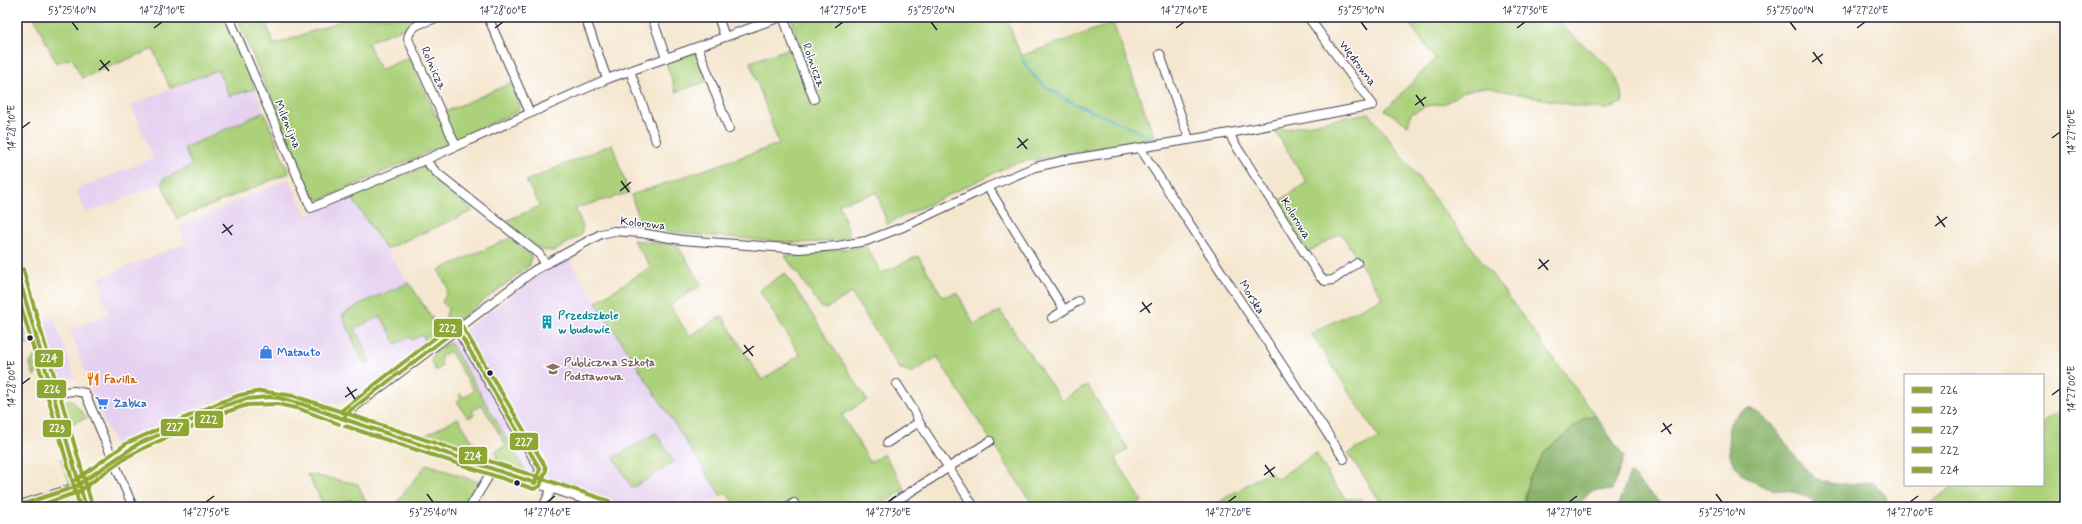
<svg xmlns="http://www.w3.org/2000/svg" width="2082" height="524" viewBox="0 0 2082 524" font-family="Mynerve,sans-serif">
<rect width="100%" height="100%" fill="#fff"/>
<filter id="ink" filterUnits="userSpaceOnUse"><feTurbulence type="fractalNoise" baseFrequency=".025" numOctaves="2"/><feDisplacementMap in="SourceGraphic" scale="8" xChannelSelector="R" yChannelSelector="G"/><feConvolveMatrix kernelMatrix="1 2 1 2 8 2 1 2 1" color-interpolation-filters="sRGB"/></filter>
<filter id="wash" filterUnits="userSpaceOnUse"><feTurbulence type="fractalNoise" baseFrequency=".012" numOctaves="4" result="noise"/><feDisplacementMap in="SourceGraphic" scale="16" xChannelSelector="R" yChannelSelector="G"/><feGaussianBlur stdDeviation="0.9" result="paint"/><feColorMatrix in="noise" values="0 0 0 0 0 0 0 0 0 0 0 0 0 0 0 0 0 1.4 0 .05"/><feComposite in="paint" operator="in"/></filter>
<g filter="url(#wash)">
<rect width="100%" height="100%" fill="#f5e6cf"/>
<g fill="#e6d2f0">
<polygon points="218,70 229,96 255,89 264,112 184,148 192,166 163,179 162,184 86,213 76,190 153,158 131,105"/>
<polygon points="289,179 306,215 351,197 442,333 356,398 324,405 281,392 260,389 243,391 195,409 115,446 99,409 70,330 109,314 100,292 104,290 99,278 186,243 179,226"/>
<polygon points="569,260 721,496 703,507 625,507 526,472 450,342 540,274"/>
<polygon points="53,316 75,378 62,382 60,375 57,375 42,321"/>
</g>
<g fill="#acd17a" stroke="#677a5a">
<polygon points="34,17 226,17 255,89 229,96 218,70 170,88 153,49 82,78 72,58 56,63"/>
<polygon points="252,17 264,17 274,45 352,17 432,17 368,42 380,70 410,57 436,116 511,83 520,104 517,112 321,200 310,195 239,22"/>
<path d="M797 17H1006L1021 56 1113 23 1155 139 1015 163 887 224 877 193 839 203 850 236C814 248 776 241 739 238 706 236 674 233 642 227L631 195 779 144 750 62 799 45 792 19Z"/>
<path d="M1405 17H1553C1562 24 1569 33 1578 40 1603 64 1617 64 1623 102L1607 109 1582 107 1485 87 1462 92 1446 103 1426 106 1411 114 1408 125 1385 110 1435 59Z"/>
<polygon points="697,52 708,81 676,92 666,63"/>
<polygon points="264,112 289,173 177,219 162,184 163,179 192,166 184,148"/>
<polygon points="1369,113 1476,253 1595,415 1585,418 1529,478 1522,507 1384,507 1348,453 1379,438 1311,333 1382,298 1341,233 1308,252 1278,202 1307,182 1275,131"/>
<polygon points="612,144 629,193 575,208 583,227 581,235 554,251 541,250 506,221 540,206 526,181"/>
<polygon points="423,167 473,211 386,249 351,197"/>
<path d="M510 238 531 255 530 265 451 326 446 318 448 308 442 302C453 284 444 286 439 270Z"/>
<polygon points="633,240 677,245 702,285 670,305 689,336 722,316 762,380 800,355 759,290 785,273 867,400 842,415 870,462 884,454 905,489 878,507 791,507 788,503 782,507 736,507 726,492 721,496 596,302 651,267"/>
<polygon points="865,245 882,273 918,256 943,297 957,292 974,325 1000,311 1062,401 1087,385 1128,449 1115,458 1142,501 1132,507 1034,507 937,357 910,374 907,370 900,369 851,293 826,309 821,307 785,256 853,248"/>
<polygon points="409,283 442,333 429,344 422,335 412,340 409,337 396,344 381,316 355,328 370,362 364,364 342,315 364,302"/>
<polygon points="17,288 23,307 22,310 17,312"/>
<polygon points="24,314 25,324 17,322 17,316"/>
<polygon points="18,325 23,326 27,338 24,338 29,345 24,345"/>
<polygon points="450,342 526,472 491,460 498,456 495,452 506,445 482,405 472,411 474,415 468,418 457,401 461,398 459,395 461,394 464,397 474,391 450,351 440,357 442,360 440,362 443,365 436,371 431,361 434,353"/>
<polygon points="35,355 41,368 34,376 30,364"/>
<polygon points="71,399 87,418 70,424 63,402"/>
<polygon points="2065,407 2065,507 1924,507 1955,485 2043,485 2043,423"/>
<polygon points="458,418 480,454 422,437"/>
<polygon points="656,433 674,462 632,488 614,458"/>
<polygon points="1316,453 1333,483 1346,499 1361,499 1367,507 1211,507 1269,471 1277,479"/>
<polygon points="65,458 68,458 73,478 70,484 61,459"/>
<polygon points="427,464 481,483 465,507 393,507"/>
<polygon points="307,474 358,484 368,507 360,507 350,500 333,507 325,507"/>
</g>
<g fill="#89b36a" stroke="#566a52">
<path d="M1749 408C1784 424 1791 467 1823 481 1840 488 1857 481 1874 483L1883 493 1890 507H1817C1807 490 1787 492 1771 489 1755 485 1737 473 1731 458 1729 453 1730 446 1729 440 1726 423 1734 415 1749 408Z"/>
<polygon points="1595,415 1624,457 1612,490 1592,491 1581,502 1580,507 1523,507 1529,478 1545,451 1585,418"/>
<polygon points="1630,473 1664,507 1665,507 1617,507"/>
<polygon points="350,500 360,507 333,507"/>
</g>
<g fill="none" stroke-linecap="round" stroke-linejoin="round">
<path stroke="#56b0d4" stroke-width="2" d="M1022 59C1041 96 1091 110 1127 126 1136 130 1145 136 1154 140"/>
</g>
</g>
<g filter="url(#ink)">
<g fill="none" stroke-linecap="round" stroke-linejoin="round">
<g stroke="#423f51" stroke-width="10">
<g id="minor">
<polyline points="229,17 311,208 425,160 607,79 781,17"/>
<path d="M440 17C427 22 410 23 408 39L456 146"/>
<polyline points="488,17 530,113"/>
<polyline points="585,17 607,79"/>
<polyline points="652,17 666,58"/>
<polyline points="718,17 725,37"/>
<polyline points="783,17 814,99"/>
<polyline points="698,47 729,129"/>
<polyline points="1160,54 1189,139"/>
<polyline points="630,71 656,141"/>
<polyline points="1230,133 1233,141 1320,277 1325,281 1333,280 1357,263"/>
<polyline points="1140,148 1344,459"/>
<polyline points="425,160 437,173 539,254 546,264"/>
<polyline points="988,187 1064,310"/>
<polyline points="1052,318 1078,301"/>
<polyline points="457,329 540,469 535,483"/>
<polyline points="897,384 914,411 919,422 974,507"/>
<polyline points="53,393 74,391 85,393 133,507"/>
<polyline points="344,420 346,414 352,409 535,270 601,234 614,231 641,233 682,240 800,249 837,246 866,241 903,227 988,187 1035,167 1066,160 1230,133 1373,105 1308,17"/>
<polyline points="887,443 919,422"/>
<polyline points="17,506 73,488 96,474 130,448 235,404 262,397 292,402 607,507"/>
<polyline points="470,507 493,469"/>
<polyline points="543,507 552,488"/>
<polyline points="788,507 794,503"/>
<polyline points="887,507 990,441"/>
</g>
</g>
<g stroke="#423f51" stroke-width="12">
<polyline id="major" points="17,271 86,507"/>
</g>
<use href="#minor" stroke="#fff" stroke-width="8"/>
<use href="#major" stroke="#fff" stroke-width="10"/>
<g stroke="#fff" stroke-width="7">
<polyline id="bus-1" points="17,271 86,507"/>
</g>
<g stroke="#fff" stroke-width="7">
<polyline id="bus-2" points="17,292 80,507"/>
</g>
<g stroke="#fff" stroke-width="7">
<g id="bus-3">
<polygon points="457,329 540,469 535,483 344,419 346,414 352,409"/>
<polyline points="17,506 75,487 138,444 224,406 246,399 268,397 279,398 302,404 344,419"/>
</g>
</g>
<g stroke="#fff" stroke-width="7">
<g id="bus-4">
<polyline points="341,411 453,324 458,323 462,326 545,466 546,470 540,486 534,489 345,426"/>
<polyline points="35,507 78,492 127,457 148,446 226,412 247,405 278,404 300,409 339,424"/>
</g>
</g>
<g stroke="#fff" stroke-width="7">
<g id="bus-5">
<polyline points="23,269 92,505"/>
<polyline points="76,480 127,443 221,402 240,395 261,391 294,396 609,501"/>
</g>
</g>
<use href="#bus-1" stroke="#8fa632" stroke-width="4"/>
<use href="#bus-2" stroke="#8fa632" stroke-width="4"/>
<use href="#bus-3" stroke="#8fa632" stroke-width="4"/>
<use href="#bus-4" stroke="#8fa632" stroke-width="4"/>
<use href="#bus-5" stroke="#8fa632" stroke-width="4"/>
</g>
</g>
<path fill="none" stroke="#22223b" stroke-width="1.5" d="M72 22 78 30M931 22 937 30M1361 22 1367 30M1790 22 1796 30M154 28 162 22M495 28 503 22M835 28 843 22M1176 28 1184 22M1517 28 1525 22M1857 28 1865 22M1813 52 1822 64M100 60 109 71M1812 62 1823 54M99 70 110 61M1416 95 1424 106M1415 105 1426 97M22 128 30 122M1018 138 1027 149M2052 138 2060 132M1017 148 1028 139M621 181 629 192M620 191 631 182M1937 216 1945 227M223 224 232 235M1935 226 1947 217M222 233 233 225M1539 259 1548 270M1538 269 1549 260M1142 302 1150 313M1140 312 1152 303M744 345 753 356M743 354 754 346M22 384 30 378M347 387 355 399M2052 395 2060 389M345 397 357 389M1663 423 1671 434M1661 432 1672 424M1265 465 1274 477M1264 475 1275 467M427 494 433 502M1716 494 1722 502M206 502 214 496M547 502 555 496M888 502 896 496M1228 502 1236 496M1569 502 1577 496M1910 502 1918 496"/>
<defs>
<g id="building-bare" transform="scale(1.08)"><path d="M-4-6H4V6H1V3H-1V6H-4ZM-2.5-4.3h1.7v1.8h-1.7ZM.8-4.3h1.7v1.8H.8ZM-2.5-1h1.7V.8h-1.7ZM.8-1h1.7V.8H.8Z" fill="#0f9aa8" stroke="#fff" stroke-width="2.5" paint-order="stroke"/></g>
<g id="shop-bare" transform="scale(1.08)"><path d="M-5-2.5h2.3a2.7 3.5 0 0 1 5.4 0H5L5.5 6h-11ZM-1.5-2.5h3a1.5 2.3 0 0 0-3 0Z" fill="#3f7fe0" stroke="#fff" stroke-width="2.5" paint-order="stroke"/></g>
<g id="school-bare" transform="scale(1.08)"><path d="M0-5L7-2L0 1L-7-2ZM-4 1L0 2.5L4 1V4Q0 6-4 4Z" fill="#8d6e63" stroke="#fff" stroke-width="2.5" paint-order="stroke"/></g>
<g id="restaurant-bare" transform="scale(1.08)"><path d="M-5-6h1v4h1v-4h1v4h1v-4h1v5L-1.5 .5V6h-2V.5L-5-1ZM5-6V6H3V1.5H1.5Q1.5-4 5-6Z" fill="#e8710a" stroke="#fff" stroke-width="2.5" paint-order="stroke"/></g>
<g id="supermarket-bare" transform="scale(1.08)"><path d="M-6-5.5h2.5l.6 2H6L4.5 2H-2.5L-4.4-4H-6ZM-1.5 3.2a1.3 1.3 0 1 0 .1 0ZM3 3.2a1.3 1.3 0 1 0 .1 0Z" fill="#3f7fe0" stroke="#fff" stroke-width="2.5" paint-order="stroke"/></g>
</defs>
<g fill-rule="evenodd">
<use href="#building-bare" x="547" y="322"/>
<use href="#shop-bare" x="266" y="352"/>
<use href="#school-bare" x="553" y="369"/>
<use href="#restaurant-bare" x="93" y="379"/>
<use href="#supermarket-bare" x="102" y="403"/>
</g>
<g fill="#22223b" stroke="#fff" stroke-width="1.5">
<circle cx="30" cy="338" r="3.5"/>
<circle cx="490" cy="373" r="3.5"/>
<circle cx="517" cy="483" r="3.5"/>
</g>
<g text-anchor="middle" stroke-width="3" stroke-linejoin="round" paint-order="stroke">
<g font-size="12" fill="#22223b" stroke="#fff">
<text transform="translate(1358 63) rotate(53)" y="4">Wędrowna</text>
<text transform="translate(814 65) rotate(70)" y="4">Rolnicza</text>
<text transform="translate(434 68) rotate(66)" y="4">Rolnicza</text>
<text transform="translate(288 124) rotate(67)" y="4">Milenijna</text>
<text transform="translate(1296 218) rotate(58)" y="4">Kolorowa</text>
<text transform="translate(643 223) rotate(6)" y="4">Kolorowa</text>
<text transform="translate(1252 297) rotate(57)" y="4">Morska</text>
</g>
<g font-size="12" font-weight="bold" fill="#0d838f" stroke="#fff" text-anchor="start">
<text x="558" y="319">Przedszkole<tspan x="558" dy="14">w budowie</tspan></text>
</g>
<g font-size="12" font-weight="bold" fill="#366cbe" stroke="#fff" text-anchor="start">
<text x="277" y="356">Matauto</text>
<text x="113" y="407">Żabka</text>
</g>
<g font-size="12" font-weight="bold" fill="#785e54" stroke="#fff" text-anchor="start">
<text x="564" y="366">Publiczna Szkoła<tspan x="564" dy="14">Podstawowa</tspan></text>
</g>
<g font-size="12" font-weight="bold" fill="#c56008" stroke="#fff" text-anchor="start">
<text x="104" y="383">Favilla</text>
</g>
</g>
<g stroke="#fff" stroke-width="1.5">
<rect x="433" y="318" width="30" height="20" rx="4" fill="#8fa632"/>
<rect x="34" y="349" width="30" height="19" rx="4" fill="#8fa632"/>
<rect x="36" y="379" width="31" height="20" rx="4" fill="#8fa632"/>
<rect x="194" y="410" width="30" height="19" rx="4" fill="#8fa632"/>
<rect x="160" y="418" width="30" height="19" rx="4" fill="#8fa632"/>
<rect x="42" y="419" width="30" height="19" rx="4" fill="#8fa632"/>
<rect x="509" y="432" width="30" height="19" rx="4" fill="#8fa632"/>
<rect x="458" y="446" width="30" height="19" rx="4" fill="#8fa632"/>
</g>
<g font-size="11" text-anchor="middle" font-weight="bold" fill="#fff">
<text x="448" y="332">222</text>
<text x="49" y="362">224</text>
<text x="52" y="393">226</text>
<text x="209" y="423">222</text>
<text x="175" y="431">227</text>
<text x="57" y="432">223</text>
<text x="524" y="446">227</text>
<text x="473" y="460">224</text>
</g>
<rect width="2082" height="524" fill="none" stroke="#fff" stroke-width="44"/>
<rect x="1904" y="374" width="140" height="112" fill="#ffffff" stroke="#a7a7b1"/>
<rect x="1912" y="387" width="20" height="6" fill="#8fa632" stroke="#a7a7b1"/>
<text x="1940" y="394" font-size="12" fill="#22223b">226</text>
<rect x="1912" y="407" width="20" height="6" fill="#8fa632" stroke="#a7a7b1"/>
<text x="1940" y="414" font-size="12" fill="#22223b">223</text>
<rect x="1912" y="427" width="20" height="6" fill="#8fa632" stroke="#a7a7b1"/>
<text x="1940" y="434" font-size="12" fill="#22223b">227</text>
<rect x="1912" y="447" width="20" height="6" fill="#8fa632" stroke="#a7a7b1"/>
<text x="1940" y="454" font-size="12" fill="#22223b">222</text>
<rect x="1912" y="467" width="20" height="6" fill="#8fa632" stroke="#a7a7b1"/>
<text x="1940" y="474" font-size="12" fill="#22223b">224</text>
<rect x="22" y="22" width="2038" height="480" fill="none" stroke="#22223b" stroke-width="1.5"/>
<g font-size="10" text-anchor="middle" fill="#22223b">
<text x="72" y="14">53°25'40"N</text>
<text x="162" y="14">14°28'10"E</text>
<text x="503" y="14">14°28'00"E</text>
<text x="843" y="14">14°27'50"E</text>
<text x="931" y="14">53°25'20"N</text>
<text x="1184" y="14">14°27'40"E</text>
<text x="1361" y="14">53°25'10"N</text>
<text x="1525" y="14">14°27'30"E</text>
<text x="1790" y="14">53°25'00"N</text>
<text x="1865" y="14">14°27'20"E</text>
<text transform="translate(11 128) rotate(-90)" y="4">14°28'10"E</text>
<text transform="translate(2071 132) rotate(-90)" y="4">14°27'10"E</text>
<text transform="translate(11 384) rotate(-90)" y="4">14°28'00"E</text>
<text transform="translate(2071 389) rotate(-90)" y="4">14°27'00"E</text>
<text x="206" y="516">14°27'50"E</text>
<text x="433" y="516">53°25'40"N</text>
<text x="547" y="516">14°27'40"E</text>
<text x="888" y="516">14°27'30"E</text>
<text x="1228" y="516">14°27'20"E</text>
<text x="1569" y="516">14°27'10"E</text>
<text x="1722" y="516">53°25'10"N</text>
<text x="1910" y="516">14°27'00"E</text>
</g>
</svg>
